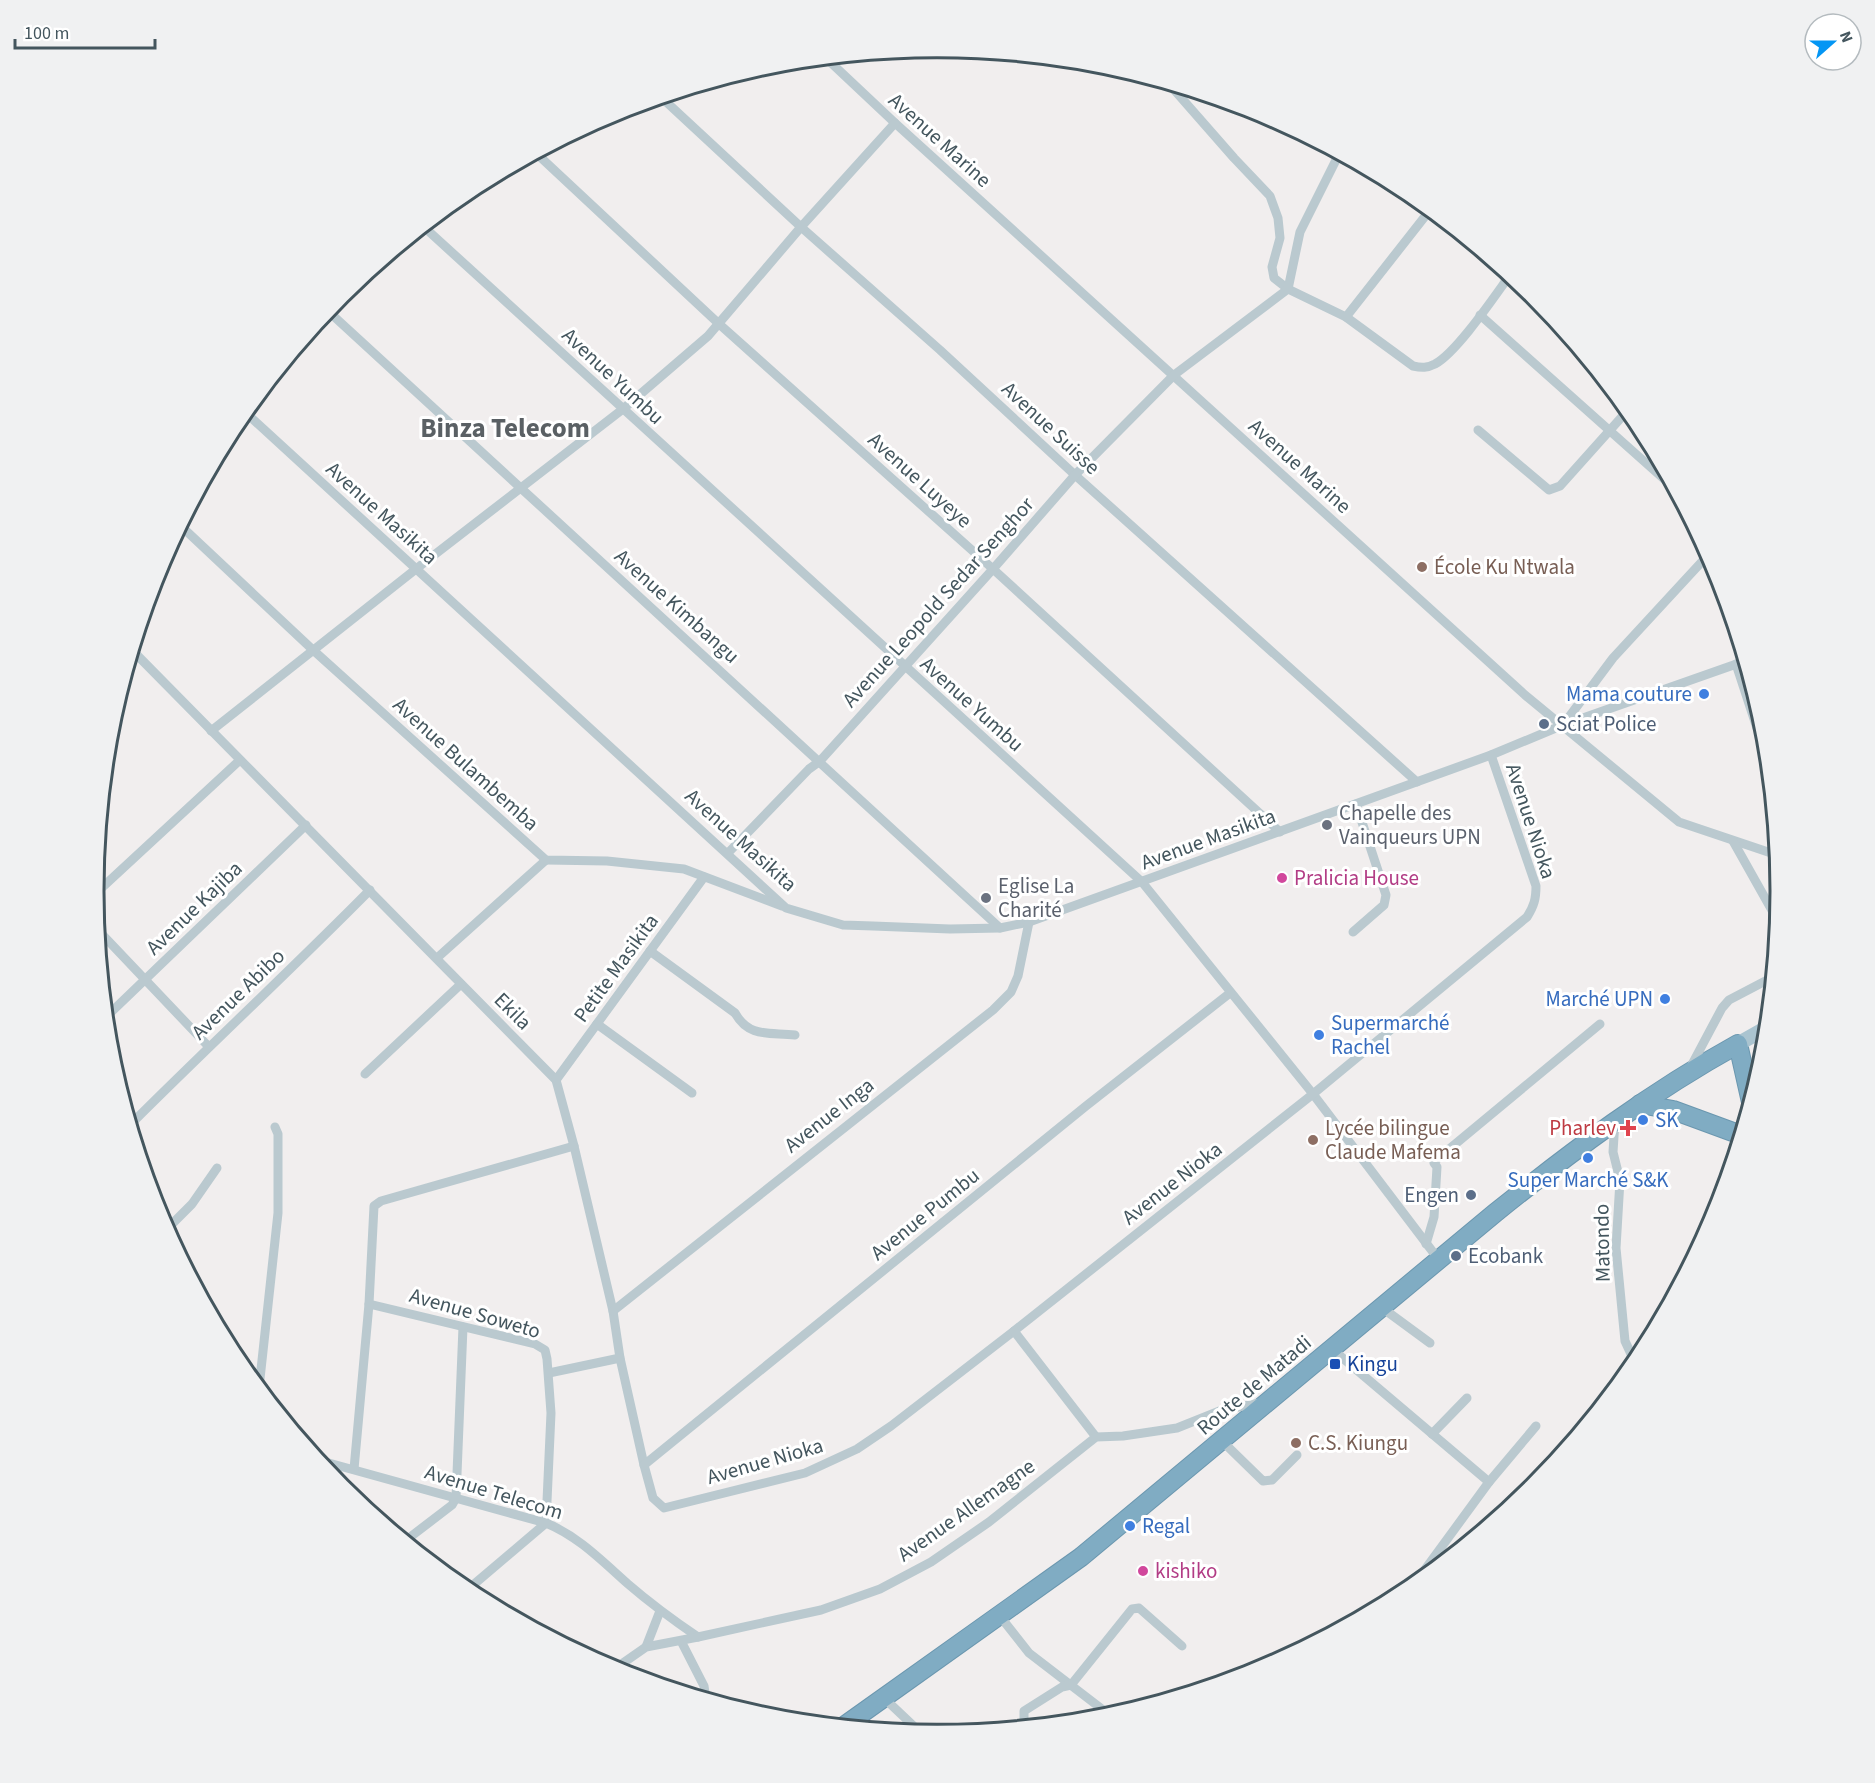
<svg xmlns="http://www.w3.org/2000/svg" width="1875" height="1783" viewBox="0 0 1875 1783" font-family="'Source Sans 3',sans-serif">
<rect width="100%" height="100%" fill="#f1eeee"/>
<g fill="none" stroke-linecap="round" stroke-linejoin="round">
<g stroke="#6b97af" stroke-width="20">
<g id="highway">
<polyline points="1640,1104 1673,1110 1741,1135"/>
<path d="M844 1726 1081 1557 1495 1213C1572 1151 1651 1092 1738 1044L1751 1102"/>
</g>
</g>
<g stroke="#bac9cf" stroke-width="9">
<polyline points="827,59 895,123 1525,695 1679,822 1777,855"/>
<path d="M1170 85 1234 158 1270 196 1278 218 1280 238 1272 267 1274 278 1288 289 1346 317 1413 366C1422 368 1427 368 1435 364 1457 352 1494 297 1510 275"/>
<polyline points="662,98 801,227 940,350 1075,475 1417,782"/>
<polyline points="537,154 718,323 993,569 1280,832"/>
<polyline points="424,227 1142,882 1313,1094 1439,1260"/>
<polyline points="328,311 1000,928"/>
<polyline points="1480,315 1674,488"/>
<polyline points="1346,317 1430,210"/>
<polyline points="245,412 786,908 843,925 873,926 950,929 1000,928 1029,922 1491,755 1563,725 1745,661"/>
<polyline points="1478,430 1549,490 1560,486 1628,410"/>
<polyline points="181,526 313,650 546,860 607,861 684,869 782,906"/>
<path d="M133 651 556 1080 574 1146 613 1311 620 1358 644 1465 653 1498 664 1508 805 1473 857 1449 891 1426 1014 1331 1313 1094 1527 917C1534 906 1536 899 1536 886L1491 755"/>
<polyline points="1736,664 1757,728"/>
<polyline points="1563,725 1613,658 1709,554"/>
<polyline points="211,731 416,569 623,409 708,336 801,227 895,123"/>
<polyline points="1733,841 1778,921"/>
<polyline points="728,853 809,769 820,761 993,569 1075,475 1174,375 1288,289 1300,232 1339,154"/>
<polyline points="94,895 240,760"/>
<polyline points="98,930 209,1047"/>
<polyline points="1353,932 1384,905 1386,895 1356,804"/>
<path d="M650 951 735 1013C749 1038 769 1032 795 1035"/>
<polyline points="437,958 546,860"/>
<polyline points="106,1017 306,825"/>
<polyline points="597,1024 692,1093"/>
<polyline points="1689,1070 1722,1008 1729,1000 1773,977"/>
<polyline points="365,1074 461,984"/>
<polyline points="556,1080 704,877"/>
<polyline points="1615,1121 1613,1152 1620,1180 1616,1248 1625,1341 1631,1354 1642,1355"/>
<path d="M131 1124C210 1045 292 969 370 890"/>
<polyline points="166,1230 192,1204 217,1168"/>
<polyline points="1426,1244 1434,1217 1437,1167 1434,1163 1436,1160 1600,1024"/>
<polyline points="369,1304 535,1344 545,1350 547,1359 551,1413 546,1523 466,1591"/>
<polyline points="1381,1307 1430,1343"/>
<polyline points="613,1311 993,1010 1011,992 1018,976 1029,922"/>
<polyline points="1014,1331 1096,1437"/>
<polyline points="1332,1349 1489,1482"/>
<polyline points="549,1373 620,1358"/>
<polyline points="259,1388 278,1213 278,1134 275,1127"/>
<polyline points="1432,1434 1467,1398"/>
<polyline points="1222,1441 1263,1481 1272,1480 1297,1455"/>
<path d="M318 1460 546 1523C578 1536 602 1561 628 1584 650 1603 673 1620 698 1637"/>
<polyline points="644,1465 1086,1106 1230,993"/>
<polyline points="354,1469 369,1304 374,1206 381,1201 574,1146"/>
<polyline points="405,1541 452,1505 456,1498 463,1327"/>
<polyline points="1410,1590 1489,1482 1536,1426"/>
<polyline points="999,1615 1029,1653 1111,1716"/>
<polyline points="681,1641 704,1686 705,1693 703,1698"/>
<polyline points="646,1647 660,1611"/>
<polyline points="613,1670 646,1647 698,1637 821,1610 880,1589 931,1562 989,1522 1096,1437 1123,1436 1177,1428 1222,1410 1260,1403"/>
<polyline points="884,1698 921,1733"/>
<polyline points="1027,1726 1024,1721 1024,1711 1062,1687 1071,1685 1132,1609 1139,1608 1182,1646"/>
</g>
<polyline stroke="#aac4d0" stroke-width="15" points="1738,1044 1768,1027"/>
<use href="#highway" stroke="#80acc3" stroke-width="18"/>
</g>
<g fill="#8d6e63" stroke="#fff" stroke-width="2">
<circle cx="1422" cy="567" r="6"/>
<circle cx="1313" cy="1140" r="6"/>
<circle cx="1296" cy="1443" r="6"/>
</g>
<g fill="#3f7fe0" stroke="#fff" stroke-width="2">
<circle cx="1704" cy="694" r="6"/>
<circle cx="1665" cy="999" r="6"/>
<circle cx="1319" cy="1035" r="6"/>
<circle cx="1643" cy="1120" r="6"/>
<circle cx="1588" cy="1158" r="6"/>
<circle cx="1130" cy="1526" r="6"/>
</g>
<g fill="#5c6f8a" stroke="#fff" stroke-width="2">
<circle cx="1544" cy="724" r="6"/>
<circle cx="1471" cy="1195" r="6"/>
<circle cx="1456" cy="1256" r="6"/>
</g>
<g fill="#6b7280" stroke="#fff" stroke-width="2">
<circle cx="1327" cy="825" r="6"/>
<circle cx="986" cy="898" r="6"/>
</g>
<g fill="#d1479c" stroke="#fff" stroke-width="2">
<circle cx="1282" cy="878" r="6"/>
<circle cx="1143" cy="1571" r="6"/>
</g>
<path fill="#e0444e" stroke="#fff" stroke-width="2" d="M1625 1119h6v6h6v6h-6v6h-6v-6h-6v-6h6z"/>
<rect fill="#1a4fb4" stroke="#fff" stroke-width="2" x="1329" y="1358" width="12" height="12" rx="3"/>
<g text-anchor="middle" stroke-width="6" stroke-linejoin="round" paint-order="stroke">
<g font-size="21" fill="#44565e" stroke="#fff">
<text transform="translate(940 140) rotate(42)" y="7">Avenue Marine</text>
<text transform="translate(613 376) rotate(43)" y="7">Avenue Yumbu</text>
<text transform="translate(1051 428) rotate(43)" y="7">Avenue Suisse</text>
<text transform="translate(1300 466) rotate(42)" y="7">Avenue Marine</text>
<text transform="translate(920 480) rotate(42)" y="7">Avenue Luyeye</text>
<text transform="translate(382 513) rotate(42)" y="7">Avenue Masikita</text>
<text transform="translate(938 602) rotate(-48)" y="7">Avenue Leopold Sedar Senghor</text>
<text transform="translate(677 606) rotate(42)" y="7">Avenue Kimbangu</text>
<text transform="translate(972 704) rotate(42)" y="7">Avenue Yumbu</text>
<text transform="translate(466 764) rotate(42)" y="7">Avenue Bulambemba</text>
<text transform="translate(1531 821) rotate(72)" y="7">Avenue Nioka</text>
<text transform="translate(1208 839) rotate(-20)" y="7">Avenue Masikita</text>
<text transform="translate(741 840) rotate(42)" y="7">Avenue Masikita</text>
<text transform="translate(194 908) rotate(-44)" y="7">Avenue Kajiba</text>
<text transform="translate(616 968) rotate(-54)" y="7">Petite Masikita</text>
<text transform="translate(238 994) rotate(-44)" y="7">Avenue Abibo</text>
<text transform="translate(513 1011) rotate(45)" y="7">Ekila</text>
<text transform="translate(829 1115) rotate(-38)" y="7">Avenue Inga</text>
<text transform="translate(1172 1183) rotate(-38)" y="7">Avenue Nioka</text>
<text transform="translate(925 1214) rotate(-39)" y="7">Avenue Pumbu</text>
<text transform="translate(1602 1243) rotate(-91)" y="7">Matondo</text>
<text transform="translate(475 1313) rotate(16)" y="7">Avenue Soweto</text>
<text transform="translate(1254 1385) rotate(-40)" y="7">Route de Matadi</text>
<text transform="translate(765 1461) rotate(-16)" y="7">Avenue Nioka</text>
<text transform="translate(494 1492) rotate(17)" y="7">Avenue Telecom</text>
<text transform="translate(966 1510) rotate(-35)" y="7">Avenue Allemagne</text>
</g>
<g font-size="21" fill="#785e54" stroke="#fff" text-anchor="start">
<text x="1434" y="574">École Ku Ntwala</text>
<text x="1325" y="1135">Lycée bilingue<tspan x="1325" dy="24">Claude Mafema</tspan></text>
<text x="1308" y="1450">C.S. Kiungu</text>
</g>
<g font-size="21" fill="#366cbe" stroke="#fff" text-anchor="start">
<text x="1692" y="701" text-anchor="end">Mama couture</text>
<text x="1653" y="1006" text-anchor="end">Marché UPN</text>
<text x="1331" y="1030">Supermarché<tspan x="1331" dy="24">Rachel</tspan></text>
<text x="1655" y="1127">SK</text>
<text x="1588" y="1187" text-anchor="middle">Super Marché S&amp;K</text>
<text x="1142" y="1533">Regal</text>
</g>
<g font-size="21" fill="#4e5e75" stroke="#fff" text-anchor="start">
<text x="1556" y="731">Sciat Police</text>
<text x="1459" y="1202" text-anchor="end">Engen</text>
<text x="1468" y="1263">Ecobank</text>
</g>
<g font-size="21" fill="#5b616d" stroke="#fff" text-anchor="start">
<text x="1339" y="820">Chapelle des<tspan x="1339" dy="24">Vainqueurs UPN</tspan></text>
<text x="998" y="893">Eglise La<tspan x="998" dy="24">Charité</tspan></text>
</g>
<g font-size="21" fill="#b23c85" stroke="#fff" text-anchor="start">
<text x="1294" y="885">Pralicia House</text>
<text x="1155" y="1578">kishiko</text>
</g>
<g font-size="21" fill="#be3a42" stroke="#fff" text-anchor="end">
<text x="1616" y="1135">Pharlev</text>
</g>
<g font-size="21" fill="#164399" stroke="#fff" text-anchor="start">
<text x="1347" y="1371">Kingu</text>
</g>
<g font-size="27" font-weight="bold" fill="#5a6064" stroke="#fff">
<text x="505" y="437">Binza Telecom</text>
</g>
</g>
<path d="M0 0H1875V1783H0ZM104 891a833 833 0 1 1 1666 0a833 833 0 1 1-1666 0Z" fill="#f0f1f2" fill-rule="evenodd"/>
<path fill="none" stroke="#44565e" stroke-width="3" d="M104 891a833 833 0 1 1 1666 0a833 833 0 1 1-1666 0Z"/>
<g transform="translate(1833 42) rotate(69)"><circle r="28" fill="#ffffff" stroke="#b4bbbf" stroke-width="1.5"/>
<path d="M0-4.5L10 22L0 15L-10 22Z" fill="#0496f4"/>
<text y="-9" font-size="16" font-weight="bold" text-anchor="middle" fill="#44565e">N</text>
</g>
<path d="M15 39v9h140v-9" fill="none" stroke="#44565e" stroke-width="3"/>
<text x="24" y="39" font-size="18" fill="#44565e" stroke="#ffffff" stroke-width="4.5" paint-order="stroke">100 m</text>
</svg>
